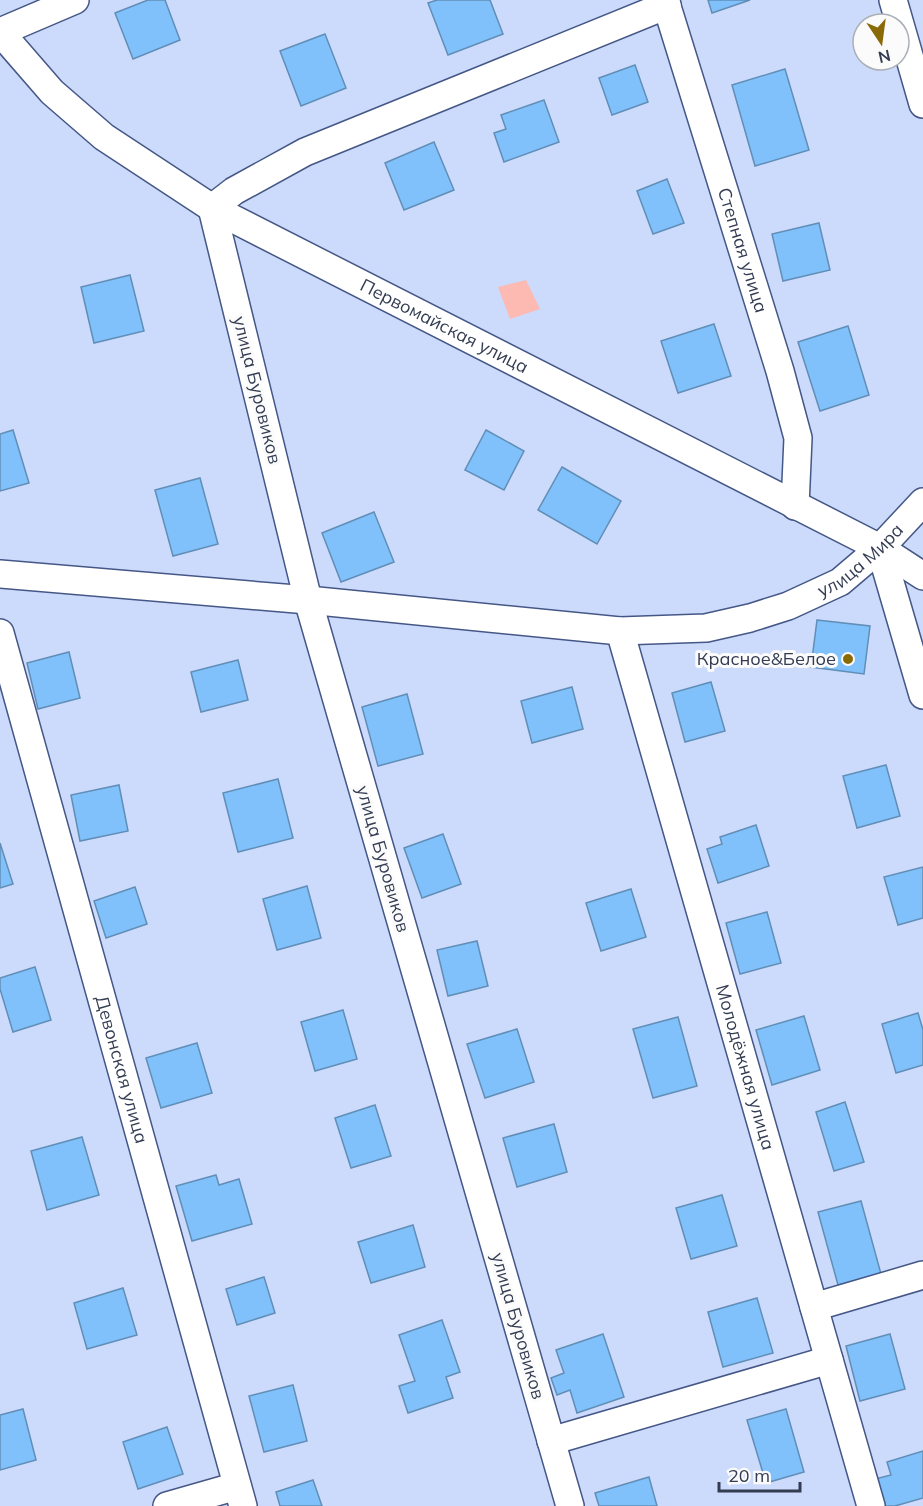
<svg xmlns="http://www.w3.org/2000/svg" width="923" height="1506" viewBox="0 0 923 1506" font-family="Mulish,sans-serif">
<rect width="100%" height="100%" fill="#ccdafb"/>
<polygon fill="#fcbab2" points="526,280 540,309 510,319 498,287"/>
<g fill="#80c1fc" stroke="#608eb7" stroke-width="1.5">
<polygon points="148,0 165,0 180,40 133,59 115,13"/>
<polygon points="437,0 490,0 503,34 448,55 428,3"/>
<polygon points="708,0 750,0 712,13"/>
<polygon points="325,34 346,88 301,106 280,51"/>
<polygon points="635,65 648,102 612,115 599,78"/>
<polygon points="785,69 809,150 755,166 732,85"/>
<polygon points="544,100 559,142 504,162 494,133 506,129 501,115"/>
<polygon points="434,142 454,190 404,210 385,163"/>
<polygon points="667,179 684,223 653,234 637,191"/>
<polygon points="819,223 830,270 783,281 772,234"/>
<polygon points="130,275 144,331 94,343 81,287"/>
<polygon points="714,324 731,376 678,393 661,341"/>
<polygon points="848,326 869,395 820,411 798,342"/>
<polygon points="13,430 29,483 0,491 0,434"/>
<polygon points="486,430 524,451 504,490 465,470"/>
<polygon points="562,467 621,501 597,544 538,510"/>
<polygon points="200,478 218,544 173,556 155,490"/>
<polygon points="374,512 394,562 341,582 322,533"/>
<polygon points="817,620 870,626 864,674 811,667"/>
<polygon points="69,652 80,698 38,709 27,663"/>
<polygon points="238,660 248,700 201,712 191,672"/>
<polygon points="711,682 725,731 685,742 672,693"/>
<polygon points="572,687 583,729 532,743 521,701"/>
<polygon points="407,694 423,754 378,766 362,707"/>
<polygon points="886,765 900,816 857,828 843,776"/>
<polygon points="278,779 293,838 238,852 223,793"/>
<polygon points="119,785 128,831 80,841 71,795"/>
<polygon points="756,825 769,866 718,883 707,849 722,844 720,837"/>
<polygon points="443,834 461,884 422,898 404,848"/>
<polygon points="0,843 13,884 0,888"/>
<polygon points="923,867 923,918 898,925 884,877"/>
<polygon points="307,886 321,938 277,950 263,899"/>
<polygon points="135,887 147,924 106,938 94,901"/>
<polygon points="631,889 646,937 601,951 586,903"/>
<polygon points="767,912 781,963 740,974 726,923"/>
<polygon points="477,941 488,986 448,996 437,950"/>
<polygon points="35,967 51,1020 13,1032 0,989 0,978"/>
<polygon points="343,1010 357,1059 315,1071 301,1022"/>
<polygon points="918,1013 923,1030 923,1065 896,1073 882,1024"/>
<polygon points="804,1016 820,1070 772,1085 756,1030"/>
<polygon points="678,1017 697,1086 653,1098 633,1029"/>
<polygon points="517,1029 534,1082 485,1098 467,1044"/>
<polygon points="197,1043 212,1093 161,1108 146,1058"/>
<polygon points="845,1102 864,1162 834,1171 816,1112"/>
<polygon points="375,1105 391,1156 351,1168 335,1118"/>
<polygon points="554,1124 567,1172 517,1187 503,1138"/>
<polygon points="82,1137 99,1195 47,1210 31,1151"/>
<polygon points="216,1175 219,1185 239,1179 252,1224 192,1241 176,1186"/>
<polygon points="722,1195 737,1246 691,1259 676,1208"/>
<polygon points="861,1201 881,1274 838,1285 818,1212"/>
<polygon points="413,1225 425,1267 371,1283 358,1242"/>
<polygon points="264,1277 275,1313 237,1325 226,1289"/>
<polygon points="123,1288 137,1335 87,1349 74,1303"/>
<polygon points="757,1298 773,1353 723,1367 708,1312"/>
<polygon points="442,1320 460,1372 446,1377 453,1398 408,1413 399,1386 415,1381 399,1335"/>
<polygon points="603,1334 624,1397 577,1413 570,1390 557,1395 551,1378 564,1373 556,1350"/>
<polygon points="890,1334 905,1389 860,1401 846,1346"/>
<polygon points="293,1385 307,1441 264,1452 249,1396"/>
<polygon points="23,1409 36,1460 0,1470 0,1415"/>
<polygon points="786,1409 804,1472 766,1483 747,1420"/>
<polygon points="167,1427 183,1474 138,1489 123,1442"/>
<polygon points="923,1451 923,1498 895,1506 883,1506 875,1479 891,1475 887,1462"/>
<polygon points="649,1477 657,1506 599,1506 595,1493"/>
<polygon points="313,1480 322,1506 280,1506 276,1492"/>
</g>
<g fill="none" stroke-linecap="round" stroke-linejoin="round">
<g stroke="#445786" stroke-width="30">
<g id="minor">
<path id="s1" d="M665 0 780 371 798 438 795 506"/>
<polyline points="893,0 923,104"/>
<path id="s2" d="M0 32 52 92 104 137 212 208 880 548 923 576"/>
<polyline points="0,32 75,0"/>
<polyline points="880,548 923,695"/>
<path id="s3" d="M0 574 308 600 620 631 706 628 750 618 788 606 840 582 880 548 923 502"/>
<path id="s4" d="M620 631 871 1506"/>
<path id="s5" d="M0 633 243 1506"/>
<polyline points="814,1307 923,1275"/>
<polyline points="551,1441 829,1360"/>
<polyline points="167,1506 237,1486"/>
<polyline points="570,1506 308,600 212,208 234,191 305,152 667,5"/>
</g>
</g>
<use href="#minor" stroke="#fff" stroke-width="27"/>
</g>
<circle fill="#8a6907" stroke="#fbfbfb" stroke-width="2" cx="848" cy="659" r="6"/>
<g text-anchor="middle" stroke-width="6" stroke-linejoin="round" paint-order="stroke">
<g font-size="18" fill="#333c52" stroke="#fbfbfb">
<text dy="6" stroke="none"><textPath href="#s1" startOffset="262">Степная улица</textPath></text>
<text dy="6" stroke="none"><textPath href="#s2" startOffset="538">Первомайская улица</textPath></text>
<text transform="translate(257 390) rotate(76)" y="6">улица Буровиков</text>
<text dy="6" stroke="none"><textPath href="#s3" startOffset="880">улица Мира</textPath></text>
<text transform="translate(383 859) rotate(74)" y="6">улица Буровиков</text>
<text dy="6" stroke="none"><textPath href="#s4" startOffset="454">Молодёжная улица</textPath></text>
<text dy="6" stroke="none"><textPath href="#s5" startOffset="453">Девонская улица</textPath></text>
<text transform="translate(518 1326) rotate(74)" y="6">улица Буровиков</text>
</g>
<g font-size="18" fill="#333c52" stroke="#fbfbfb" text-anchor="end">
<text x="836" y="665">Красное&amp;Белое</text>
</g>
</g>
<g transform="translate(881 42) rotate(167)"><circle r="28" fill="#fbfbfb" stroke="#abafb7" stroke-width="1.5"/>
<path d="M0-4.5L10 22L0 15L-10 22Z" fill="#8a6907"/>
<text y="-9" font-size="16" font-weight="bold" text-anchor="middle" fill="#333c52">N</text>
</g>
<path d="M719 1482v9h81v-9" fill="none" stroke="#333c52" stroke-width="3"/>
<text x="728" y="1482" font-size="18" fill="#333c52" stroke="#fbfbfb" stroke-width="4.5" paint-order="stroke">20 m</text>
</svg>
